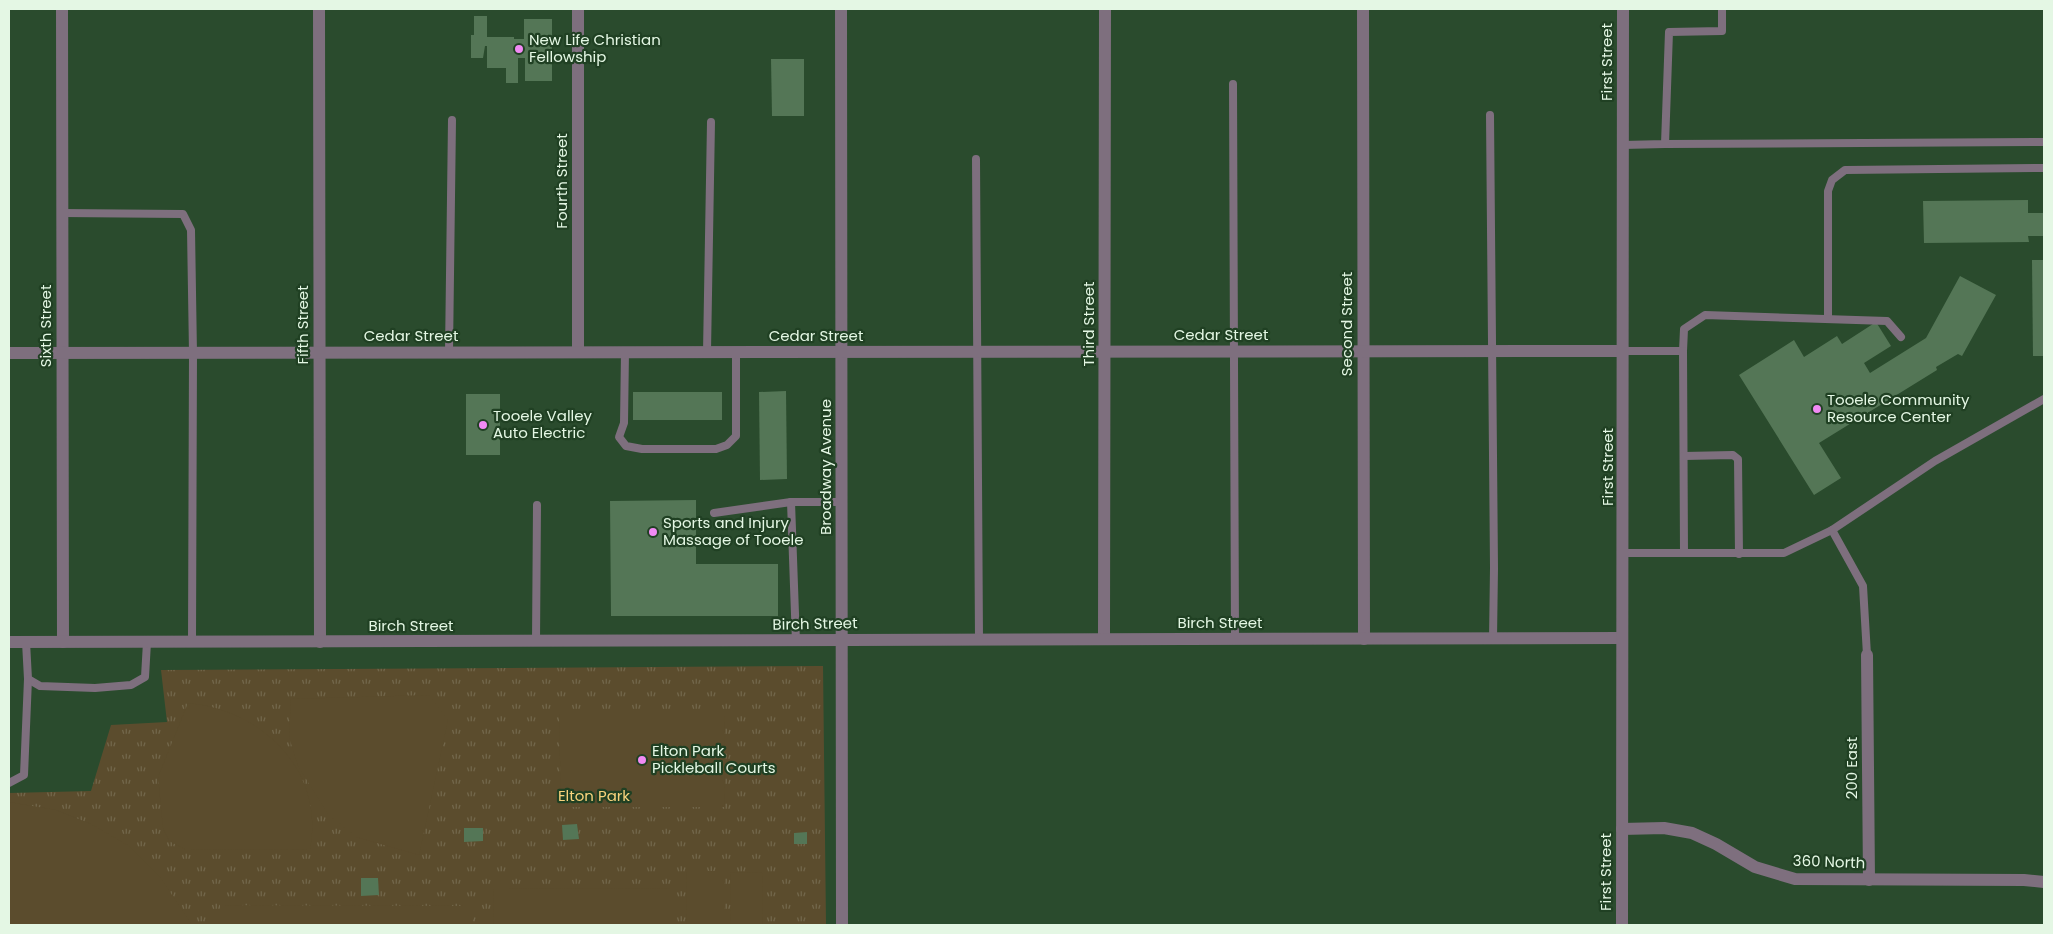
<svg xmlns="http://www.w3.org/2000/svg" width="2053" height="934" viewBox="0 0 2053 934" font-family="Poppins,sans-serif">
<defs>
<pattern id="grass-tufts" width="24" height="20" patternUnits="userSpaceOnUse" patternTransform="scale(1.25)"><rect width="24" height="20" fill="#5b4c2d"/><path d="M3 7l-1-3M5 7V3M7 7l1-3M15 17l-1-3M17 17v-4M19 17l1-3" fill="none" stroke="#72674b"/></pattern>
</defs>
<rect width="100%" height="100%" fill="#2a4b2d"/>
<polygon fill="url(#grass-tufts)" points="823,666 826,925 9,925 9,793 91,791 111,725 167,722 161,670"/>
<g fill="#5b4c2d">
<polygon points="429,695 448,720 419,855 356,837 328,814 298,766 289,737 291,699"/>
<path d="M188 703C263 710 325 771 310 849L186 850 169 841 163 828 158 777Z"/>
<polygon points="559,713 724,713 725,807 561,807"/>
<polygon points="9,802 56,810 91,824 129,846 160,877 192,925 9,925"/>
<polygon points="686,871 724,871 724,925 687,925"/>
<polygon points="762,872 763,925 731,925 730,873"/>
<polygon points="494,888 671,889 671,925 493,925"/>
<polygon points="220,905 472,906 472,925 220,925"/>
</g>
<g fill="#547656">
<polygon points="474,16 487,16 487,37 514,37 514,39 524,39 524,19 552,19 552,81 525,81 525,58 518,58 518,83 506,83 506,68 487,68 487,46 485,46 483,58 471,58 471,35 474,35"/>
<polygon points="771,59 804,59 804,116 772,116"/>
<polygon points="2028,200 2028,213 2044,213 2044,236 2028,236 2029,242 1924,243 1923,201"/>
<polygon points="2032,260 2044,260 2044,356 2033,356"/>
<polygon points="1960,276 1996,295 1962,356 1958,354 1936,367 1937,370 1819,443 1841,478 1814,495 1739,375 1794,340 1804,357 1837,336 1842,344 1876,322 1891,346 1864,363 1870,373 1926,338"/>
<polygon points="786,391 787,479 760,480 759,392"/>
<rect x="633" y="392" width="89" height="28"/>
<rect x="466" y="394" width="34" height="61"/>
<polygon points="696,500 696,564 778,564 778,616 611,616 610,501"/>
<polygon points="577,824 579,839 563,840 562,825"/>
<polygon points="464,828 483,828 483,841 464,842"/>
<polygon points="807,832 807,844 794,844 794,833"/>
<polygon points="361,878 378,878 379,895 361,896"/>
</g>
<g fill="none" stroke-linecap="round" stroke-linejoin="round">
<g stroke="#7e6f7e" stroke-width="8">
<polyline points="1233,84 1235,639"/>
<polyline points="1490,115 1494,568 1493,639"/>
<polyline points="1665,144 2044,142"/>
<polyline points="1623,145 1665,144 1669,32 1722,31 1722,9"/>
<polyline points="976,159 979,639"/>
<polyline points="62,213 183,214 191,230 193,353 192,642"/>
<polyline points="1828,318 1828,191 1832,180 1845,170 2044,168"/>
<polyline points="1624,351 1683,351 1684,329 1705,315 1887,321 1901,337"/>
<polyline points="1683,351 1684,553"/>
<polyline points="449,352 452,120"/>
<polyline points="625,352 624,423 619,437 626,446 642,449 716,449 727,445 736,436 736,352"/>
<polyline points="707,352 711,122"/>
<polyline points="1684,456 1733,455 1738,459 1739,554"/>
<polyline points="791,502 796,642"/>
<polyline points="714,513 791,502 842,502"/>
<polyline points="1832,530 1863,586 1867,655"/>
<polyline points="1624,553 1784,553 1832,530 1935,461 2044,399"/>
<polyline points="26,642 28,679 40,686 95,688 131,685 145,677 147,642"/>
<polyline points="536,642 537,505"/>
<polyline points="9,783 24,775 28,679"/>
</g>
<g stroke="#7e6f7e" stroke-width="12">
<polyline points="62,9 63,642"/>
<polyline points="319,9 320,642"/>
<polyline points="578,9 578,352"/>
<polyline points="841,9 842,925"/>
<polyline points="1363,9 1364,639"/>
<polyline points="9,353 1624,351"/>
<polyline points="1104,639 1105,9"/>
<polyline points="9,642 1622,638"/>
<polyline points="1867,655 1869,880"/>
<polyline points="1622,829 1664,828 1692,833 1716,844 1755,867 1795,879 2024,880 2044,882"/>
<polyline points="1622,925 1623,9"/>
</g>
</g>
<g fill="#f18af4" stroke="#204023" stroke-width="2">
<circle cx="519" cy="49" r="5"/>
<circle cx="1817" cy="409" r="5"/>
<circle cx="483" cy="425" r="5"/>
<circle cx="653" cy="532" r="5"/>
<circle cx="642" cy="760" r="5"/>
</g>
<g text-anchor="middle" stroke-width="4.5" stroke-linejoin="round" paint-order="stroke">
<g font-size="15" fill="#e4f7e4" stroke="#204023" text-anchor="start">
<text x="529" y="45">New Life Christian<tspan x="529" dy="17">Fellowship</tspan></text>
<text x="1827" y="405">Tooele Community<tspan x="1827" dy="17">Resource Center</tspan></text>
<text x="493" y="421">Tooele Valley<tspan x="493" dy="17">Auto Electric</tspan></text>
<text x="663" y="528">Sports and Injury<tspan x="663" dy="17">Massage of Tooele</tspan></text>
<text x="652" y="756">Elton Park<tspan x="652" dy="17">Pickleball Courts</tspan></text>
</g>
<g font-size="15" fill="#e4f7e4" stroke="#204023">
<text transform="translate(1607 62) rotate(-90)" y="5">First Street</text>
<text transform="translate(562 181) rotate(-90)" y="5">Fourth Street</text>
<text transform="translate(1089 324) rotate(-90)" y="5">Third Street</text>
<text transform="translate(1347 324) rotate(-90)" y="5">Second Street</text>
<text transform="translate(303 325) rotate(-90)" y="5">Fifth Street</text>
<text transform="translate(46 326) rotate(-90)" y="5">Sixth Street</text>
<text x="1221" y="340">Cedar Street</text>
<text x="411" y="341">Cedar Street</text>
<text x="816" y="341">Cedar Street</text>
<text transform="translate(826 467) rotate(-90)" y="5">Broadway Avenue</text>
<text transform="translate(1608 467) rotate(-90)" y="5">First Street</text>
<text x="1220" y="628">Birch Street</text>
<text transform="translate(815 624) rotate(-1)" y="5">Birch Street</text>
<text x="411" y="631">Birch Street</text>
<text transform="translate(1852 768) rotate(-90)" y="5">200 East</text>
<text transform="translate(1829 862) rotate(2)" y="5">360 North</text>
<text transform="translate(1606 872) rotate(-90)" y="5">First Street</text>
</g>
<g font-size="15" fill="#f8d27c" stroke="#204023">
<text x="594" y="801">Elton Park</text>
</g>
</g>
<rect width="2053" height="934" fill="none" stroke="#e4f7e4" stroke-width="20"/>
</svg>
